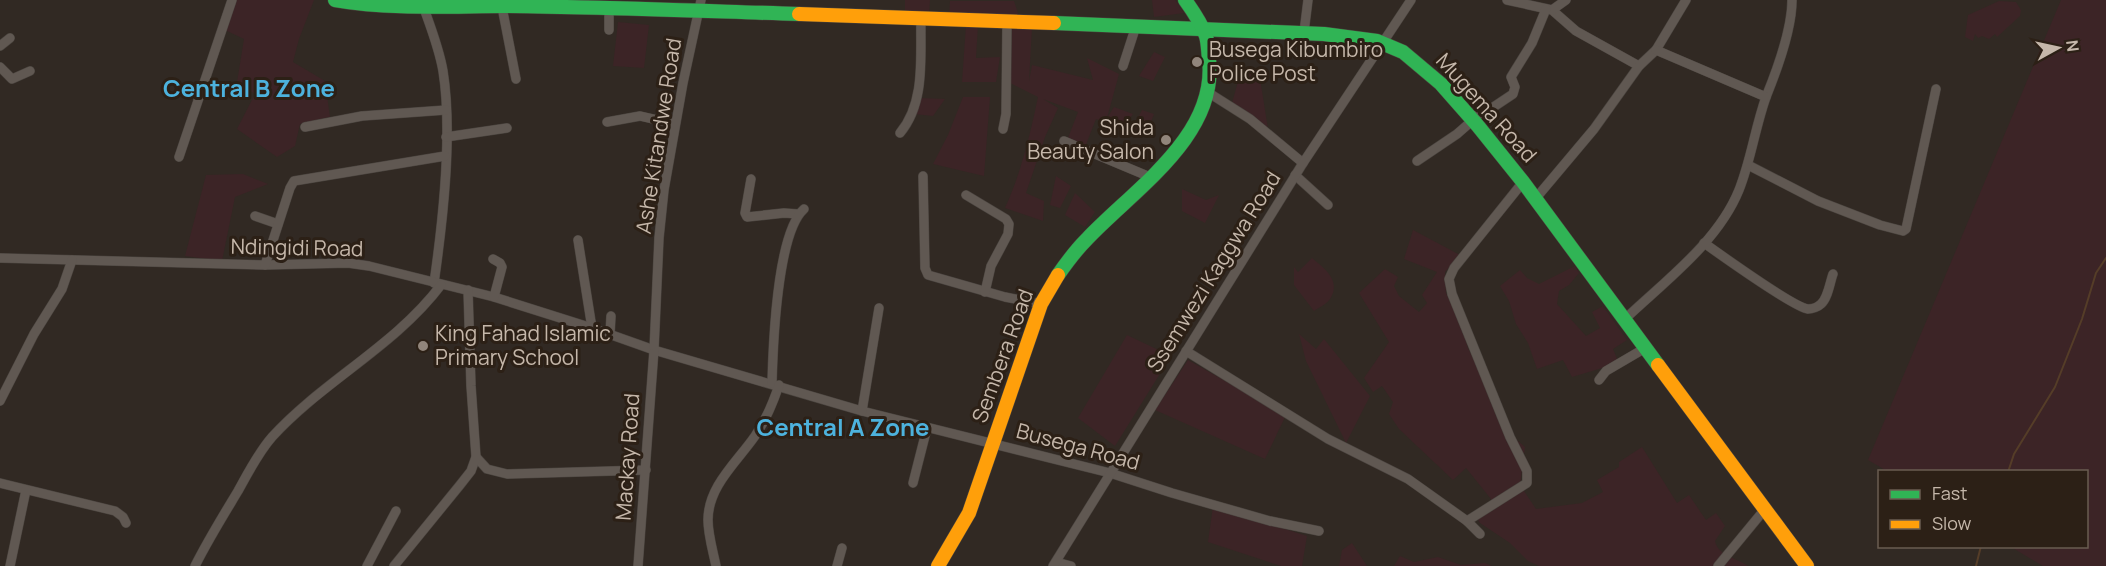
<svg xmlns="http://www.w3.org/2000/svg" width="2106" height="566" viewBox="0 0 2106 566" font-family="Manrope,sans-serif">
<rect width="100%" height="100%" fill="#312923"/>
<g fill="#3c2426">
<polygon points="235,0 314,0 299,39 293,62 325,81 330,117 300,124 295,146 277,157 237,129 255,94 237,82 244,39 225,30"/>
<polygon points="905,0 930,0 929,14 905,13"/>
<polygon points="1152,0 1175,0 1184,13 1154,17"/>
<polygon points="2061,0 2106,0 2106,566 2043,566 2011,547 2086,546 2086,472 1887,471 1868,460"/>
<polygon points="950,1 1014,1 1019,16 949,16"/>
<polygon points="1999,1 2016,2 2021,10 2020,16 1997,37 1995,34 1989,39 1982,36 1978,38 1975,34 1973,41 1965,37 1968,15"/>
<polygon points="618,22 649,25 644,68 613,66"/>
<path d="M1011 22 1032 28 1029 81 1032 65 1093 80 1087 58 1119 74 1107 118 1114 107 1133 114 1122 129 1096 119 1085 147 1068 138 1078 112 1043 99 1058 108 1045 137 1026 193 1044 201 1043 221 1005 208C1021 173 1030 135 1038 97L1010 83Z"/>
<polygon points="966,25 978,25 976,58 1000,57 996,82 962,82"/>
<polygon points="1154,52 1165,57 1153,81 1139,76"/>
<polygon points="1242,67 1259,72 1268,129 1232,103"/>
<polygon points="963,97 990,97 984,176 933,164 948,135"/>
<polygon points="920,98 945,99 933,116 914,114"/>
<polygon points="1142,110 1154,114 1147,132 1133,128"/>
<polygon points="243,174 268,184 235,197 222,261 185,256 206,175"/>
<polygon points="1056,176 1071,186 1060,208 1050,205"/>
<polygon points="1182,189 1206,200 1219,195 1205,223 1182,211"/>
<polygon points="1075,193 1095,212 1085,227 1065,215"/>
<path d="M1413 230 1460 255 1445 272 1446 293 1457 310 1468 348 1482 375 1496 416 1503 420 1507 443 1518 441 1525 447 1520 485 1536 509 1582 503 1603 492 1597 480 1619 467V462L1642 447 1677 503 1689 495 1706 520 1716 513 1725 526 1715 541C1718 556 1737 558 1748 566H1539L1528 561 1510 543 1480 523 1477 518 1488 509 1491 499 1466 468 1453 480 1399 429 1389 414 1393 402 1382 386 1373 392 1364 378 1389 342 1359 293 1385 269 1398 277 1394 286 1399 296 1419 312 1427 303 1422 295 1437 272 1404 259Z"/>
<path d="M1312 258C1324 268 1342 281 1330 299 1327 304 1318 308 1314 311L1294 285V267L1298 272Z"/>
<polygon points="1575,266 1579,273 1569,285 1559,291 1557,304 1586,336 1600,328 1592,312 1603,306 1627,340 1613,349 1618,361 1609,366 1572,377 1563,360 1537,369 1528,343 1516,324 1509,301 1500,286 1520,270 1527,278 1539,284"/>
<polygon points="1299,334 1316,349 1324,339 1370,396 1346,443 1306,361"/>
<polygon points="1127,335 1171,356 1115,446 1078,418"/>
<polygon points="1188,360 1286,415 1265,459 1155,410"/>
<polygon points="1213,506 1307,536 1302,566 1281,566 1208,542"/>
<polygon points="1352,543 1367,566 1339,566 1342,550"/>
<polygon points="1400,556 1414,562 1438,557 1461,565 1485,563 1492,566 1394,566"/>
</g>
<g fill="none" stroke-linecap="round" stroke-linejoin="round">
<g stroke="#553d28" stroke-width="2">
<polyline points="2008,472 2014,454 2055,387 2082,319 2096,273 2106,258"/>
<polyline points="1976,566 1981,546"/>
</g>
<g stroke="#4a443f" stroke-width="10">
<g id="street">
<path d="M421 0C429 23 439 47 443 71 453 134 443 220 434 283"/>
<polyline points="1507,0 1552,10 1576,31 1639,66"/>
<polyline points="502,7 516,79"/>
<polyline points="609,9 609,30"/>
<polyline points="1552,10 1566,0"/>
<polyline points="1304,32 1308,0"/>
<polyline points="0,46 10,38"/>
<polyline points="1123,66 1136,26"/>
<polyline points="0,67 12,79 30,71"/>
<polyline points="1209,93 1250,119 1303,163"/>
<path d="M1766 97C1777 70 1792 29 1792 0"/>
<polyline points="1470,117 1486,112 1513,94 1515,87 1511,77 1532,43 1546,9"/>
<polyline points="607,122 640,116 675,124"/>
<polyline points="305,127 362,116 446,110"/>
<polyline points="1003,129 1006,114 1007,22"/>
<path d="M900 133C926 102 920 56 921 19"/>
<polyline points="446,137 507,128"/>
<polyline points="1064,141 1150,177"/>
<polyline points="179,157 232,0"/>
<polyline points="1417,161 1457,134 1473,120"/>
<polyline points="1748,165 1818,201 1880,225 1903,231 1906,229 1936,89"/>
<polyline points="1295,175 1328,205"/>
<polyline points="923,176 925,268 928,275 1005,297 1041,304"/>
<polyline points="751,179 745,213 747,217 784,213 798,214"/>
<polyline points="966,195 1006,219 1009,224 1008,234 991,266 985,292"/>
<polyline points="1536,198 1594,129 1639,66 1656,50 1686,0"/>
<polyline points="255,216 278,224"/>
<polyline points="578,240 592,328"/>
<path d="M1704 243C1721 255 1793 307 1808 309 1812 309 1818 307 1821 304 1828 298 1830 282 1833 274"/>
<polyline points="0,258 265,265 348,263 369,266 494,297 592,328 654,350 862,411 1110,473 1172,493 1270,521 1319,531"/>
<polyline points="493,259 500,263 502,267 494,297"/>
<polyline points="265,265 290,188 294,181 445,156"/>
<path d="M1625 319C1665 281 1718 242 1739 190 1751 160 1755 128 1766 97L1656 50"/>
<polyline points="610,334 611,316"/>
<polyline points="1186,351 1328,439 1408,479 1467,521 1480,534"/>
<polyline points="1599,380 1606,371 1647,347"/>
<path d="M772 383C773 346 777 233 804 209"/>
<polyline points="0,401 34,334 62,289 72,260"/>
<polyline points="862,411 879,308"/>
<polyline points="476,457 487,469 507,474 646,470"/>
<polyline points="0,483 115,511 123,517 126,523"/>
<polyline points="913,483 927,428"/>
<polyline points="1467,521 1527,483 1527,471 1510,437 1452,294 1449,279 1454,268 1523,182"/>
<polyline points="1056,562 1071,566"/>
<polyline points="10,566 26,490"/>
<path d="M195 566C208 540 223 516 238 491 248 473 258 453 272 437 323 381 395 346 441 285"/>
<polyline points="367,566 396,511"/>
<polyline points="394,566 460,485 471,471 476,457 471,386 468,290"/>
<polyline points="638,566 654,350 659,238 664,190 683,83 701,0"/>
<path d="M716 566C713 551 708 535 708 520 708 486 737 462 755 436 766 420 773 403 779 385"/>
<polyline points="837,566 842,548"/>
<polyline points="1053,566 1303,163 1411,0"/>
<polyline points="1718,566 1765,509"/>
</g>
</g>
<g stroke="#4b443d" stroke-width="15">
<g id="fast">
<path d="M335 0C392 10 450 6 508 6 605 7 702 11 799 14"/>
<polyline points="1054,23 1324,34 1377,41 1403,52 1441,84 1478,126 1523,182 1658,365"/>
<path d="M1058 275C1067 262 1076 250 1087 239 1133 190 1218 136 1209 59 1208 51 1208 43 1206 36 1201 23 1193 11 1185 0"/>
</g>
</g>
<g stroke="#4b443d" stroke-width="15">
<g id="slow">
<polyline points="799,14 1054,23"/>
<polyline points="1658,365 1807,566"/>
<polyline points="938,566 969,513 1041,304 1058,275"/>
</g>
</g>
<use href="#street" stroke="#605852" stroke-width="9"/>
<use href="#fast" stroke="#30b455" stroke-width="14"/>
<use href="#slow" stroke="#ff9f0a" stroke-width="14"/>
</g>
<g fill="#91857b" stroke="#2c2016" stroke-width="2">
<circle cx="1197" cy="62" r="6"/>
<circle cx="1166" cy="140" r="6"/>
<circle cx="423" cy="346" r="6"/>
</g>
<g text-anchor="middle" stroke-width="6" stroke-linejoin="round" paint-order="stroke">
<g font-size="21" fill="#c5b7aa" stroke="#2c2016" text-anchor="start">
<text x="1209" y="57">Busega Kibumbiro<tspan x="1209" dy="24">Police Post</tspan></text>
<text x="1154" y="135" text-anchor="end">Shida<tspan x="1154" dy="24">Beauty Salon</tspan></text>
<text x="435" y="341">King Fahad Islamic<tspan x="435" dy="24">Primary School</tspan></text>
</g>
<g font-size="21" fill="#c5b7aa" stroke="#2c2016">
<text transform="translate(1486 108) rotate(48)" y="7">Mugema Road</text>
<text transform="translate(659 136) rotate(-81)" y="7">Ashe Kitandwe Road</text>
<text transform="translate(297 248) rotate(1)" y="7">Ndingidi Road</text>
<text transform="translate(1214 272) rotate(-58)" y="7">Ssemwezi Kaggwa Road</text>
<text transform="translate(1003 356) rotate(-70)" y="7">Sembera Road</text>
<text transform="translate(1078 447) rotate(15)" y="7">Busega Road</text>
<text transform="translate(628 457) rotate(-86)" y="7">Mackay Road</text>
</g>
<g font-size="24" font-weight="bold" fill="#4db2dd" stroke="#2c2016">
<text x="249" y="97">Central B Zone</text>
<text x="843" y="436">Central A Zone</text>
</g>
</g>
<rect x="1878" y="470" width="210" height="78" fill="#2c2016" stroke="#695c51" stroke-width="1.5"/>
<rect x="1890" y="490" width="30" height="9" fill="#30b455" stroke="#695c51" stroke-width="1.5"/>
<text x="1932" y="500" font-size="18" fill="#c5b7aa">Fast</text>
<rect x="1890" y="520" width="30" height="9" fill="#ff9f0a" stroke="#695c51" stroke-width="1.5"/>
<text x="1932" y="530" font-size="18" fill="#c5b7aa">Slow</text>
<g transform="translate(2058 48) rotate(82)" stroke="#2c2016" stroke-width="4.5" paint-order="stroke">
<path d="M0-4.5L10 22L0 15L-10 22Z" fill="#c5b7aa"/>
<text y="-9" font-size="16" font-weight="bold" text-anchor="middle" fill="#c5b7aa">N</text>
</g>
</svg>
